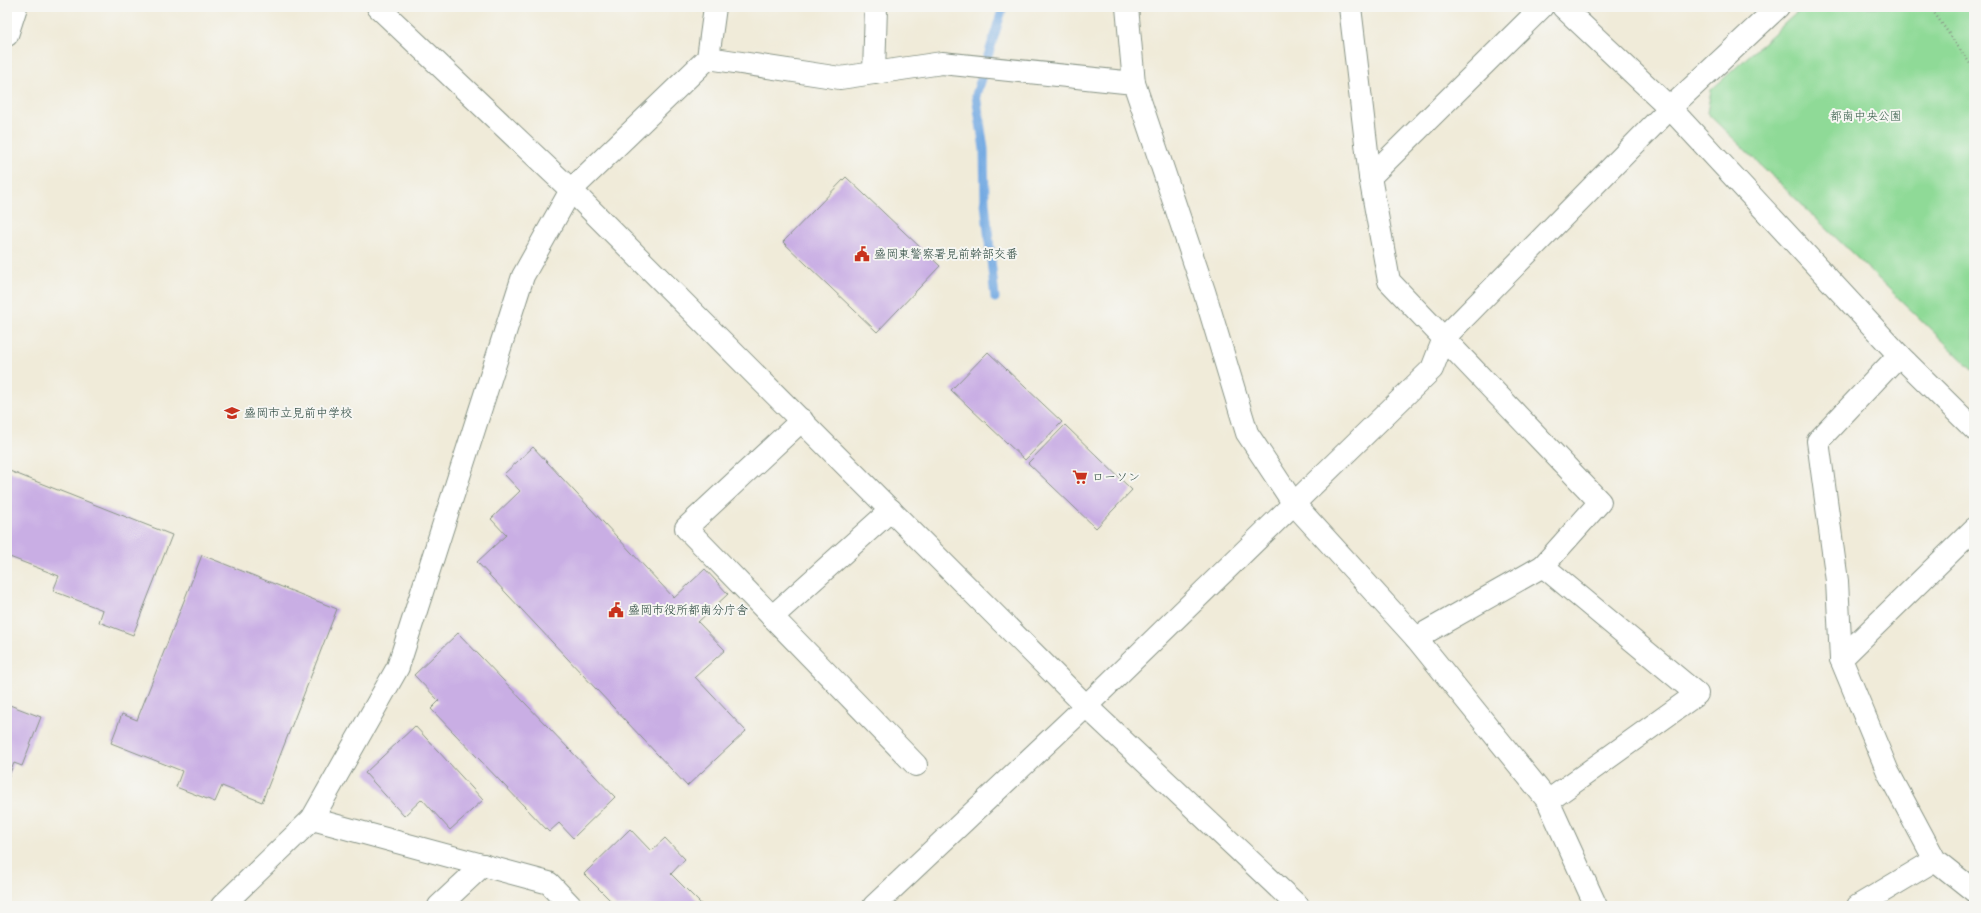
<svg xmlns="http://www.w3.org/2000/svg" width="1981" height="913" viewBox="0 0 1981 913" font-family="'Comic Neue','Klee One',sans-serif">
<rect width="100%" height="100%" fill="#f6f6f2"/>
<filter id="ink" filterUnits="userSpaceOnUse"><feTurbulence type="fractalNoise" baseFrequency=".025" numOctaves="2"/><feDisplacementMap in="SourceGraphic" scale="8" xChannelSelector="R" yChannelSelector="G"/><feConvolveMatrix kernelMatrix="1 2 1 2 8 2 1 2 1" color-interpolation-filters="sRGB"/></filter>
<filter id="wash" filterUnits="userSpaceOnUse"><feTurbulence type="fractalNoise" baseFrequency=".012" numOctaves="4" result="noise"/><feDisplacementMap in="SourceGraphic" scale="16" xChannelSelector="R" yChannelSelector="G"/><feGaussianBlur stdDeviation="0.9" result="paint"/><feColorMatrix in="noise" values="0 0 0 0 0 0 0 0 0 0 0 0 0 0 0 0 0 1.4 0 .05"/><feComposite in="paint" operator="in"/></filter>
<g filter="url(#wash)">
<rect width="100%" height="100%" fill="#f0ebd9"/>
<polygon fill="#8fda97" stroke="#578c66" points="1803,7 1974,7 1974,371 1707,113 1711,90"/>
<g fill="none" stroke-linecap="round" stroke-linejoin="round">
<polyline stroke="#74aae2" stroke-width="9" points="995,298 985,202 984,149 976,95 1003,7"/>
</g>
<g id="blocks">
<g fill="#c9aee4">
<polygon points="846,177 940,266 877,332 783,242"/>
<polygon points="988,352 1062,422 1025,460 951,390"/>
<polygon points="1065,425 1132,490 1096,528 1028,463"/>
<polygon points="533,447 674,598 705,569 728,594 698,622 725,650 695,677 746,731 687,786 477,562 506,535 491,519 520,491 504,474"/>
<polygon points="7,470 172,535 133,635 99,622 103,610 53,591 59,576 7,556"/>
<polygon points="202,555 337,609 262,802 222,786 215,802 176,787 182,771 111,743 122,714 137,720"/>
<polygon points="458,633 615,797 573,838 559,823 549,832 431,709 439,701 414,675"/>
<polygon points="7,704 41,717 22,766 14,763 7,780"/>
<polygon points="415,726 483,800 450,830 422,799 404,816 365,773"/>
<polygon points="630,829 651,851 665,838 685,859 671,874 703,906 616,906 584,874"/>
</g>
</g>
</g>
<g filter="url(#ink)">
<use href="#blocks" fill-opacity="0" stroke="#889486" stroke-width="1"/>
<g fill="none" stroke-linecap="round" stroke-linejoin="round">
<g stroke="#889486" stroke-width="24">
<g id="minor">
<polyline points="378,7 571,190 1086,706 1298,906"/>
<polyline points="1350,7 1370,177 1389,281 1600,502 1543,566 1416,638"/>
<polyline points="1563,7 1670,108 1899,355 1974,429"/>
<polyline points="7,35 16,7"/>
<polyline points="708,58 840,78 942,63 1134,83 1127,7"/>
<polyline points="874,73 876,7"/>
<polyline points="1134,83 1204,291 1247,433 1294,504 1416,638 1548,801 1596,906"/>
<polyline points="1370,177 1542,7"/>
<polyline points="1899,355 1818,441 1837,581 1841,659 1888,772 1935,860 1974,891"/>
<polyline points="802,420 686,528 916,765"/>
<polyline points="1543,566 1697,694 1548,801"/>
<polyline points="772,617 891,510"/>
<polyline points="1841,659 1974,529"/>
<polyline points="312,819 549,883 571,906"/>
<polyline points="222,906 312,819 398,667 523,276 571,190 708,58 715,7"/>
<polyline points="439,906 483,865"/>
<polyline points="874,906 1086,706 1432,369 1444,338 1670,108 1778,7"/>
<polyline points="1858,906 1935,860"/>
</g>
</g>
<polyline stroke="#889486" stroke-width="2.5" stroke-dasharray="1 3" stroke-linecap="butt" points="1930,7 1974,69"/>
<use href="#minor" stroke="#fff" stroke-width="22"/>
</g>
</g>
<defs>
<g id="civic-bare" transform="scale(1.2)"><path d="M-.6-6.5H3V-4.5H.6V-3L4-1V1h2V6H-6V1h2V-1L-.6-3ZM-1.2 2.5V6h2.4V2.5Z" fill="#c8321e" stroke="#f6f6f2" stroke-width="2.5" paint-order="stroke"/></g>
<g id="school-bare" transform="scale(1.2)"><path d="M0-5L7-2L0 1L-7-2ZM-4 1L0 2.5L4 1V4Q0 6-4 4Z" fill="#c8321e" stroke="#f6f6f2" stroke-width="2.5" paint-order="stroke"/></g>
<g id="supermarket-bare" transform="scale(1.2)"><path d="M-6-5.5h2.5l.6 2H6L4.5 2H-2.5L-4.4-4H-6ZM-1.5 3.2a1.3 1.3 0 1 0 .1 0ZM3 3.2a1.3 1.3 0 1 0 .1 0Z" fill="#c8321e" stroke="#f6f6f2" stroke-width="2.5" paint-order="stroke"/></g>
</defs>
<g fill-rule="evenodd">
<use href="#civic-bare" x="862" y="254"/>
<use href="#school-bare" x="232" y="413"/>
<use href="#supermarket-bare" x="1080" y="477"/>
<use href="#civic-bare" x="616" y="610"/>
</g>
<g text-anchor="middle" stroke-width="4" stroke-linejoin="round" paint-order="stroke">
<g font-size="12" fill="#355c48" stroke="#f6f6f2">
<text x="1866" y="120">都南中央公園</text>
</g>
<g font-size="12" fill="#1f3d34" stroke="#f6f6f2" text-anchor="start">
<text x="874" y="258">盛岡東警察署見前幹部交番</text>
<text x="244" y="417">盛岡市立見前中学校</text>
<text x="1092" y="481">ローソン</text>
<text x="628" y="614">盛岡市役所都南分庁舎</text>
</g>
</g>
<rect width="1981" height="913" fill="none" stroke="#f6f6f2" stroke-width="24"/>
</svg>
